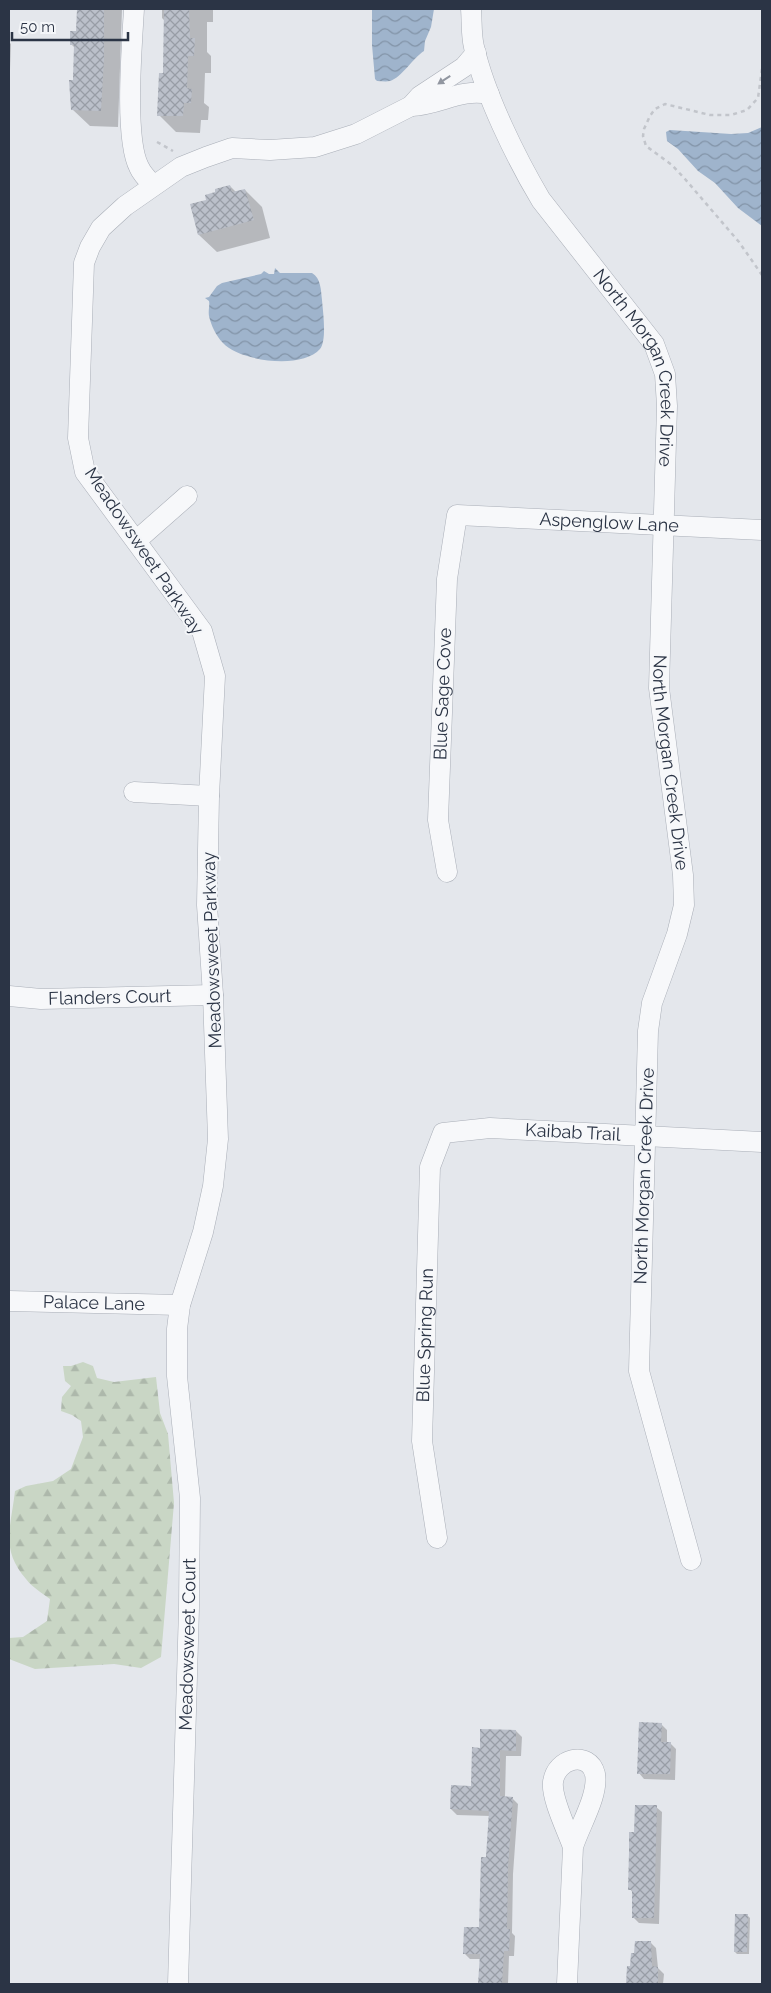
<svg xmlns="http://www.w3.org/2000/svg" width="771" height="1993" viewBox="0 0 771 1993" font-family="Raleway,sans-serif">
<defs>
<pattern id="forest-firs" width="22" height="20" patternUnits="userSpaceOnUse" patternTransform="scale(1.25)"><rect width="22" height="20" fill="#c9d6c5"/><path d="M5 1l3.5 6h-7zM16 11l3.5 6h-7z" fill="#adb8ab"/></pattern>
<pattern id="water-waves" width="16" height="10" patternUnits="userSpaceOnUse" patternTransform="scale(1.25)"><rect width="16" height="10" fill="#9fb4cc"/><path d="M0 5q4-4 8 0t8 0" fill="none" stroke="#8293a7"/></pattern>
<pattern id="building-cross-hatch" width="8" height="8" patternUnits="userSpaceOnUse" patternTransform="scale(1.25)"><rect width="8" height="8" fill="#bbc0ca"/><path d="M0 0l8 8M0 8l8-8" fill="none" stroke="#989da6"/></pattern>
</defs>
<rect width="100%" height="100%" fill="#e4e7ec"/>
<path fill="url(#forest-firs)" d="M83 1362 93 1366 97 1378 114 1382 156 1377 160 1413 168 1434 174 1503 161 1657 141 1668 114 1664 35 1669 9 1659V1638L23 1637 47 1621 50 1599C42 1593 32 1587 26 1579 0 1549 11 1527 15 1491L26 1486 53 1481 71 1469 83 1437 81 1421 72 1415 61 1411 62 1397 71 1386 65 1381 63 1366H71Z"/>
<g fill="url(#water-waves)">
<path d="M372 9H434L431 27 425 41 424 51C414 57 401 78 390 81 386 82 381 81 377 81L375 79 372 45Z"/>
<polygon points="762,127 762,226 738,208 715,183 698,171 678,149 667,141 666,132 670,130 731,134 748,133"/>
<path d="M275 268 280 273H312C321 278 321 291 322 300 323 312 327 340 320 349 302 370 239 361 223 343 216 336 211 325 209 316 208 310 210 306 209 301L205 298 209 297 217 286 222 283 261 274 264 271 269 274H274Z"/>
</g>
<g fill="#0003">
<polygon points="77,9 122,9 118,127 90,126 72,109 75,48 71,44 77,32"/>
<polygon points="162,9 212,9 213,10 213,22 207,22 207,52 211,56 211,73 205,73 204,103 209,107 208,120 201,120 200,133 176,132 159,115 164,74 165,21 162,18"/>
<polygon points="9,42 11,44 10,70 9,70"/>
<polygon points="230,186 236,192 245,190 262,207 270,238 217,252 199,235 191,205 208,201 217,192"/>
<polygon points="661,1724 667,1730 667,1743 670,1743 676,1749 675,1780 644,1779 639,1773"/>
<polygon points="516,1731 522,1737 521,1756 506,1756 505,1797 512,1798 518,1804 513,1874 512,1933 515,1936 514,1956 509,1956 508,1984 481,1984 481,1959 470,1959 464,1953 480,1929 490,1816 457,1815 451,1809 472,1787 481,1749"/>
<polygon points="656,1807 662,1812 659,1924 639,1923 633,1917 633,1893 630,1889 636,1834"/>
<polygon points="747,1915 750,1918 749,1954 737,1954 735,1952"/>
<polygon points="651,1943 656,1948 658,1968 664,1974 663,1984 627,1984 628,1967 632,1968 635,1954"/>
</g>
<g fill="url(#building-cross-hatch)">
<polygon points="77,9 104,9 104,59 101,111 71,110 69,80 73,80 74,45 70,45 70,31 76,31"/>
<polygon points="164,9 189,9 190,38 195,38 194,56 188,56 187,88 192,89 191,103 184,103 183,116 157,116 159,73 163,73"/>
<polygon points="230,185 232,192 245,189 254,220 198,235 190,204 206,200 205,195 215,192 215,189"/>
<polygon points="639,1722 662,1723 661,1742 671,1742 670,1774 637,1774"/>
<polygon points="480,1729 516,1730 516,1751 500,1750 500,1796 513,1797 508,1867 507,1929 510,1929 509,1951 504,1951 502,1984 478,1984 480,1954 463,1954 464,1927 479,1927 481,1857 486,1857 489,1811 450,1809 451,1785 471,1786 472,1747 480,1748"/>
<polygon points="635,1805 657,1805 654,1918 632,1918 632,1890 628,1890 629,1852 629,1832 634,1832"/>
<polygon points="735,1914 748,1914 747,1952 734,1952"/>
<polygon points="635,1941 651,1941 652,1966 658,1967 658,1984 626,1984 627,1966 630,1966 631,1953 634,1953"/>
</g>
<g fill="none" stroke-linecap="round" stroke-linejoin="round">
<g stroke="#a9aeb7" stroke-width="21">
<g id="minor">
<path d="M134 9C132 44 124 138 139 167 142 174 148 180 153 185"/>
<path id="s1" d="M471 9C472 21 471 35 474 47 485 95 516 158 541 200L654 344 665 374 667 406 659 688 683 875 684 905 677 934 652 1003 648 1031 639 1371 691 1560"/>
<path d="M411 106C440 105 460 88 489 94"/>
<polyline points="137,540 187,496"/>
<polyline points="134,792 209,796"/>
<path id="s2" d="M447 872 438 820 447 579 457 515 762 530"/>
<path id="s3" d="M9 996 41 999 213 995"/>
<path id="s4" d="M9 1301 180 1305"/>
<path id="s5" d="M437 1538 422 1441 430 1167 443 1133 490 1128 762 1142"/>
<path id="s6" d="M178 1984 189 1608 190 1498 177 1376V1329L180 1305 203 1232 213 1186 218 1139 213 995 207 905 209 796 215 676 202 631 85 472 78 438 84 263 90 247 101 228 125 206 181 167 206 157 232 148 270 150 315 147 356 134 411 106 420 96 464 67 476 53"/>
<path d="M567 1984 573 1847C579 1827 599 1795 595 1774 589 1750 556 1758 553 1782 551 1798 567 1830 573 1847"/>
</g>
</g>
<g stroke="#c2c5cb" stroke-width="2.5" stroke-dasharray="4 4" stroke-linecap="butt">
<polyline points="762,69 758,98 747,110 731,115 710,115 665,104 655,109 650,116 644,129 643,136 646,146 672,165 685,179 739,242 762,275"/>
<polyline points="157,142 173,151"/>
</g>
<use href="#minor" stroke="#f7f8fa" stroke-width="20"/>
</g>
<defs><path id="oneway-solid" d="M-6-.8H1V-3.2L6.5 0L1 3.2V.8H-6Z" transform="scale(1.25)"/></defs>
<use fill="#9196a0" href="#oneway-solid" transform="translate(444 80) rotate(147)"/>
<g text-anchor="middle" stroke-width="4" stroke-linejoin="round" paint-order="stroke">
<g font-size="18" fill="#2b3445" stroke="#f4f6f9">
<text dy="6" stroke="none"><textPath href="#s1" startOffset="405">North Morgan Creek Drive</textPath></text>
<text dy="6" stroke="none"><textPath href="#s2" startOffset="511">Aspenglow Lane</textPath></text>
<text transform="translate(144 551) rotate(56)" y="6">Meadowsweet Parkway</text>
<text dy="6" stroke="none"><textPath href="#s2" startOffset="179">Blue Sage Cove</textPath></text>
<text dy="6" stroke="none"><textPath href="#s1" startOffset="810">North Morgan Creek Drive</textPath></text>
<text transform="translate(212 950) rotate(-92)" y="6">Meadowsweet Parkway</text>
<text dy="6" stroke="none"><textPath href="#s3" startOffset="101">Flanders Court</textPath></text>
<text dy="6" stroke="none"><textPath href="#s5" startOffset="539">Kaibab Trail</textPath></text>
<text transform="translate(644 1176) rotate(-88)" y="6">North Morgan Creek Drive</text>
<text dy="6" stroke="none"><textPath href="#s4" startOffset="85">Palace Lane</textPath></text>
<text dy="6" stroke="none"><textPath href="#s5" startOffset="204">Blue Spring Run</textPath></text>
<text dy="6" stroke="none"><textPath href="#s6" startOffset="340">Meadowsweet Court</textPath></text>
</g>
</g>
<rect width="771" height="1993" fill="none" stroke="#2b3445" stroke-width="20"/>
<path d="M12 32v8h116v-8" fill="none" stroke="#2b3445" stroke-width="2.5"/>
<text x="20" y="32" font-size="15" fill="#2b3445" stroke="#f4f6f9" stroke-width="4" paint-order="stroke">50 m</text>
</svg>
